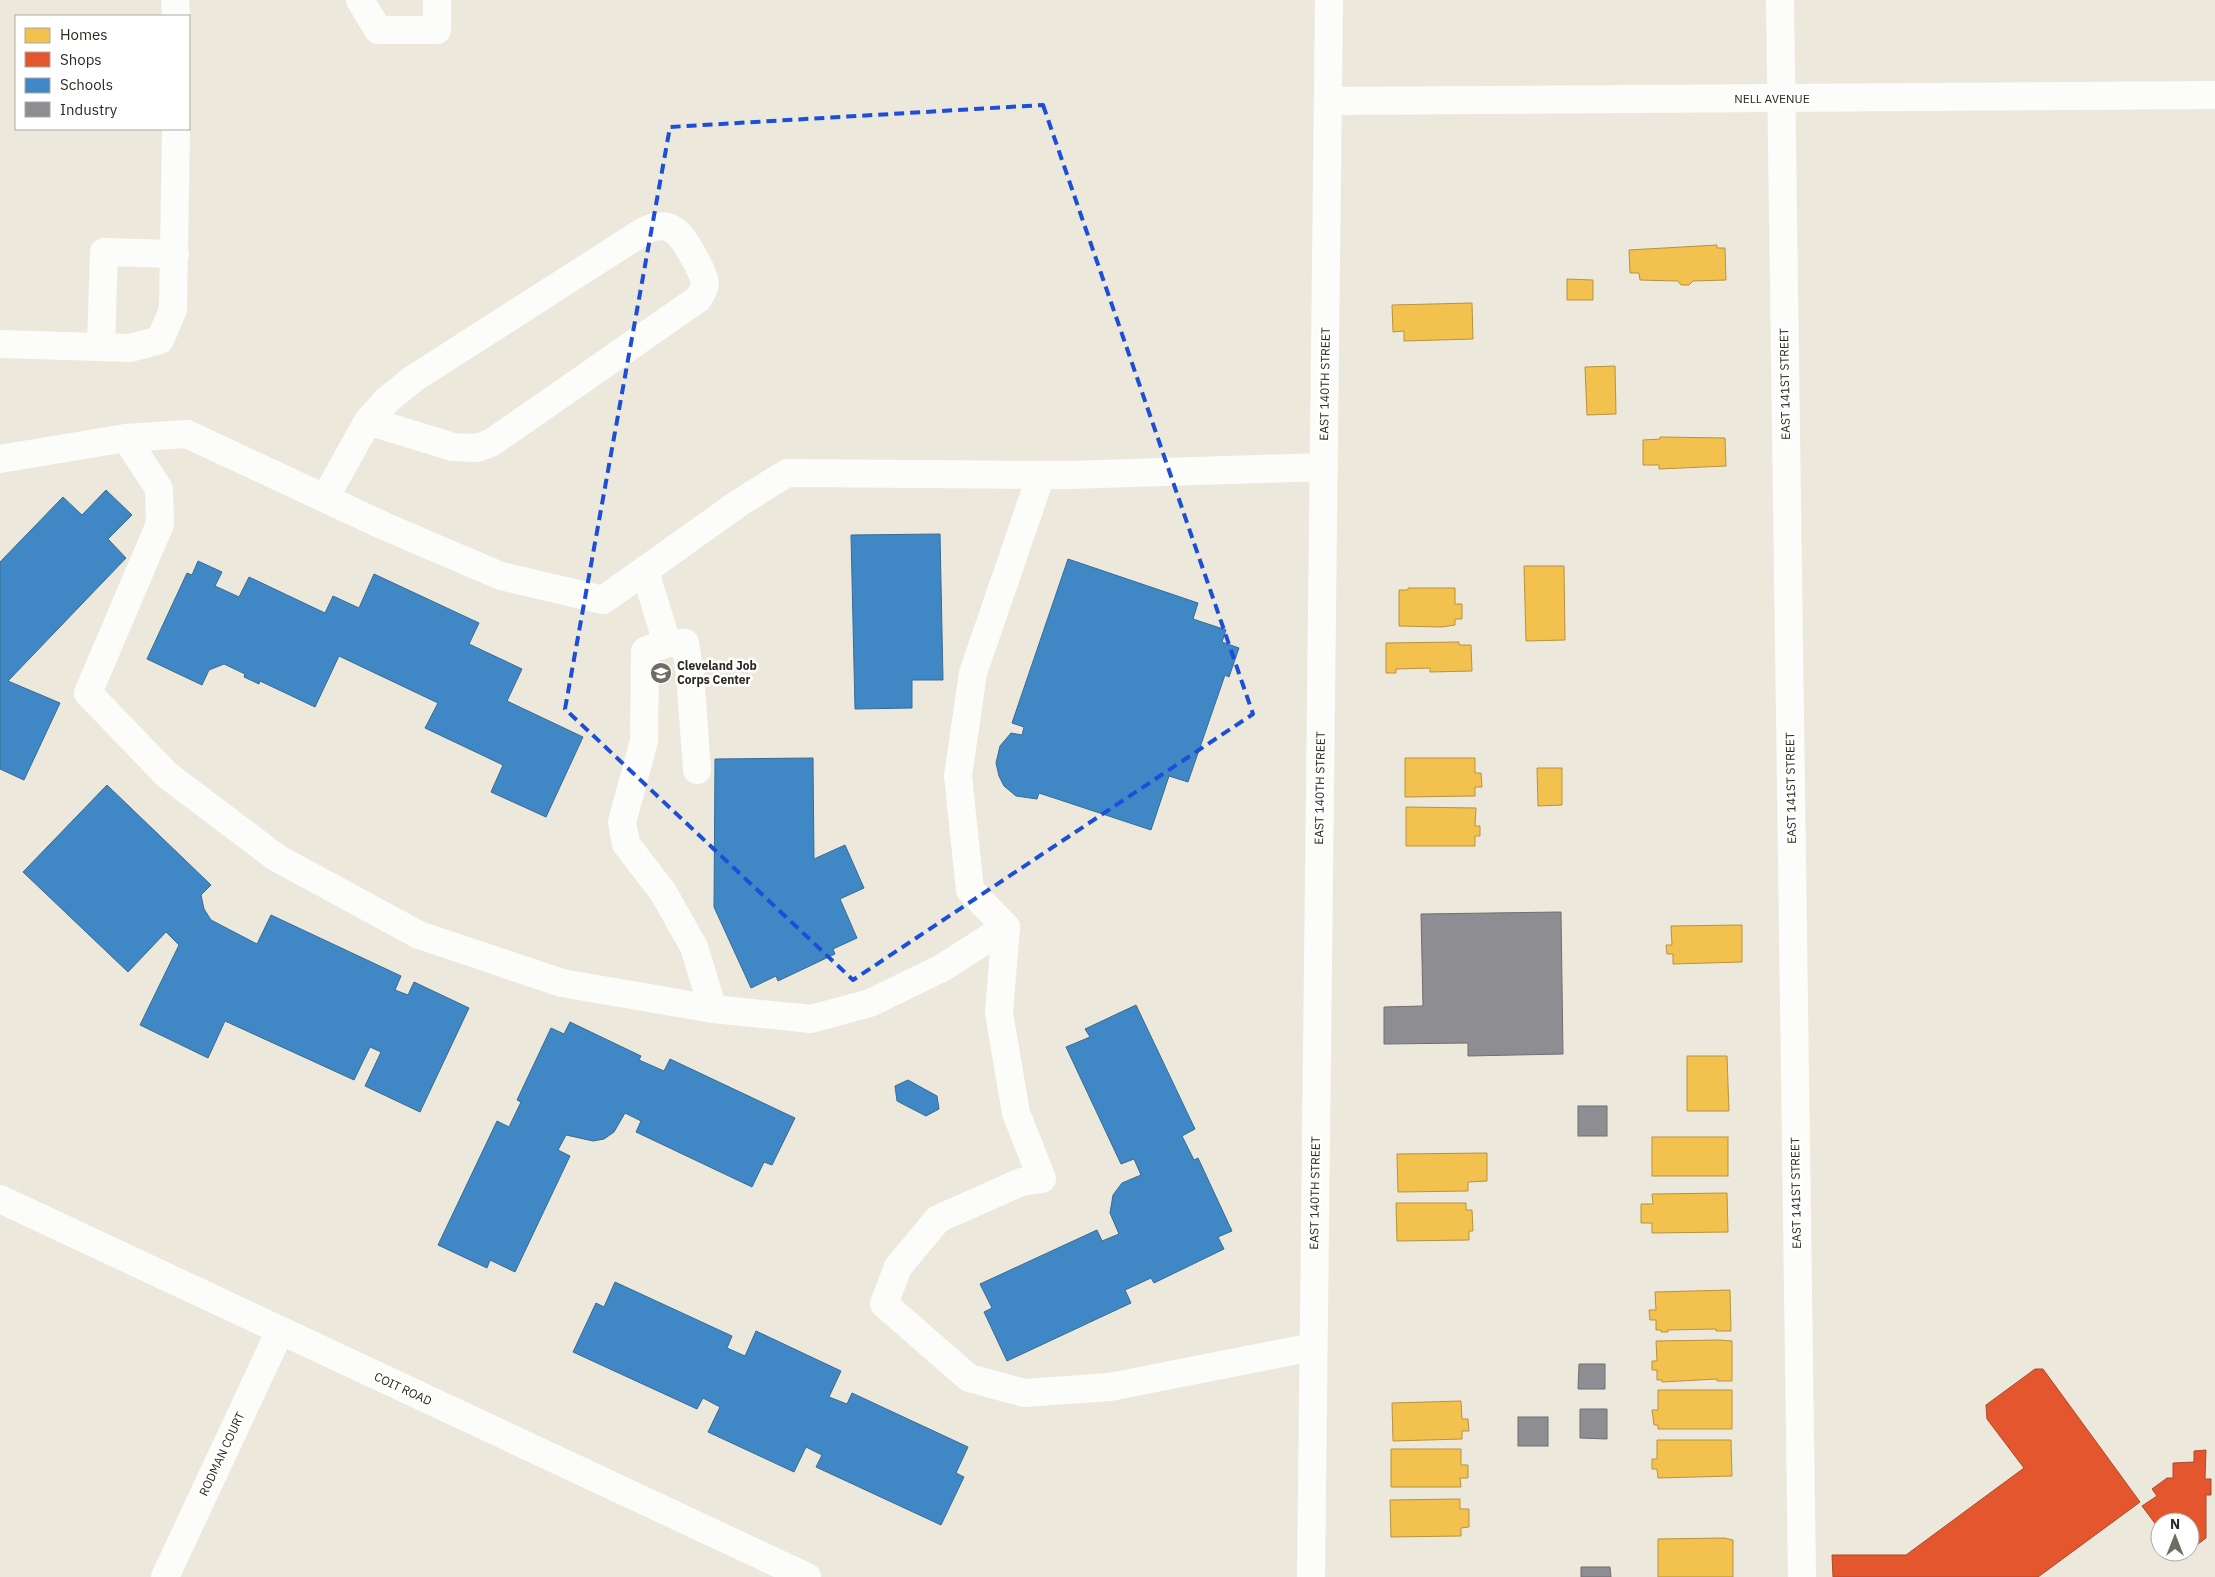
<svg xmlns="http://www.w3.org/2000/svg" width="2215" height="1577" viewBox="0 0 2215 1577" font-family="'IBM Plex Sans',sans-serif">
<rect width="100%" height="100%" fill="#ece8db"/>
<g fill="#f2c14e" stroke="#b79340">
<polygon points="1717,245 1717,248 1725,248 1726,280 1693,281 1689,285 1681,285 1678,281 1640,280 1639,273 1630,273 1629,250"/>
<polygon points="1567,279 1593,280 1593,300 1567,300"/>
<polygon points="1472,303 1473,339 1404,341 1404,331 1393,332 1392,305"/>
<polygon points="1615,366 1616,414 1587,415 1585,367"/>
<polygon points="1660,437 1725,438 1726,466 1659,469 1659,465 1643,465 1643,440 1660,439"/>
<polygon points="1524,566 1564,566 1565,640 1526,641"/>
<polygon points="1408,588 1455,588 1455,604 1462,604 1462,619 1455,619 1455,625 1442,627 1399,626 1399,590 1408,590"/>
<polygon points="1459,642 1459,645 1471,645 1472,671 1430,672 1430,668 1396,669 1396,673 1386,673 1386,643"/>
<polygon points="1405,758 1475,758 1475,773 1481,773 1482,787 1475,787 1475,796 1405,797"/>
<polygon points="1537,768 1562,768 1562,805 1538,806"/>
<polygon points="1406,807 1476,808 1475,826 1480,826 1480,836 1475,836 1475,846 1406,846"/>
<polygon points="1742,925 1742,962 1673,964 1673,954 1667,954 1666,945 1672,945 1671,926"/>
<polygon points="1687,1056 1727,1056 1729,1111 1687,1111"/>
<rect x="1652" y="1137" width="76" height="39"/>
<polygon points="1487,1153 1487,1181 1468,1182 1468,1191 1398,1192 1397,1154"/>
<polygon points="1727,1193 1728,1232 1652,1233 1652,1223 1641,1223 1641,1204 1653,1204 1652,1194"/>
<polygon points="1396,1203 1466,1203 1466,1210 1472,1210 1473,1231 1469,1231 1469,1240 1397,1241"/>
<polygon points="1730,1290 1731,1331 1716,1331 1716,1329 1668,1330 1668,1332 1661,1332 1661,1330 1656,1330 1656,1320 1650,1320 1649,1310 1656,1310 1655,1292"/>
<polygon points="1719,1340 1732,1341 1732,1381 1717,1381 1717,1379 1662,1382 1662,1380 1657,1380 1657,1370 1652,1370 1652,1361 1657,1361 1656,1341"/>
<polygon points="1658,1390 1732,1390 1732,1429 1658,1429 1658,1425 1654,1425 1652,1410 1658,1410"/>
<polygon points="1461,1401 1462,1419 1468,1419 1469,1431 1462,1431 1462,1439 1393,1441 1392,1403"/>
<polygon points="1657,1440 1731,1440 1732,1476 1658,1478 1657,1469 1652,1469 1652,1459 1657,1459"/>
<polygon points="1391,1449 1461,1449 1461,1465 1468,1465 1468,1478 1460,1478 1461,1487 1391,1487"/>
<polygon points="1460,1499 1460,1509 1469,1509 1469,1527 1461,1528 1461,1536 1391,1537 1390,1500"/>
<polygon points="1724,1538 1733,1540 1733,1577 1658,1577 1658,1539"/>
</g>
<g fill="#e4572e" stroke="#ad492a">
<polygon points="2035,1369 2043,1369 2140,1502 2038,1577 1833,1577 1832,1555 1906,1555 2024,1468 1987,1419 1986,1405"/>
<polygon points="2206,1450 2205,1479 2211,1479 2211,1495 2206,1495 2206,1538 2190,1550 2190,1522 2160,1522 2160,1530 2142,1506 2157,1496 2152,1489 2167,1478 2173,1478 2173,1463 2194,1462 2194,1451"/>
</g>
<g fill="#3f88c5" stroke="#396c94">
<polygon points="106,490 132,515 108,539 126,558 8,681 60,703 24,780 0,769 0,562 63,497 82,515"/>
<polygon points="940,534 943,680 912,680 912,708 855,709 851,535"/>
<polygon points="1068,559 1198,603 1193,619 1226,630 1222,642 1239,648 1229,677 1225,675 1188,782 1169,776 1151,830 1039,793 1037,799 1016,796 1004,786 999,776 996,763 1000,746 1011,733 1022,735 1024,727 1012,723"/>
<polygon points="198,561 222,572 215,586 239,597 249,577 325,613 333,596 359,608 374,574 479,623 469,644 522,669 507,701 583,737 546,817 491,792 503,765 425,728 438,703 339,656 315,707 260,681 259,684 244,677 245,674 224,664 209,670 202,685 147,659 187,573 192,575"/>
<polygon points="813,758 814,859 845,845 864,888 840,899 857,938 833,949 835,954 778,981 776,976 751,988 714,907 715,759"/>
<polygon points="107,785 211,885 201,895 204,909 211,920 257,944 271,915 401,976 395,990 408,995 414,982 469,1008 420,1112 365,1086 381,1052 370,1047 354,1080 225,1021 208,1058 140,1025 179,945 166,932 128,972 23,872"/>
<polygon points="1136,1005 1195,1129 1182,1136 1194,1160 1198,1158 1232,1231 1218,1237 1224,1249 1154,1283 1151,1278 1125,1290 1131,1303 1007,1361 984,1312 992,1308 980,1284 1097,1230 1102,1241 1119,1234 1110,1213 1113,1195 1122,1183 1141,1175 1134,1159 1121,1164 1066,1047 1090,1037 1085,1029"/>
<polygon points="570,1022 641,1056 639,1060 664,1071 670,1059 795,1118 772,1165 764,1162 752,1187 636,1132 641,1121 625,1113 614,1132 604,1139 593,1141 566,1135 558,1150 570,1156 515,1272 490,1260 487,1268 438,1245 497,1121 509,1127 521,1102 517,1100 551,1028 564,1034"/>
<polygon points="908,1080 937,1096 939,1109 926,1116 897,1101 895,1086"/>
<polygon points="615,1282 732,1336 727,1348 745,1356 756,1331 841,1371 829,1397 847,1404 852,1393 968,1447 956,1473 964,1477 941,1525 816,1467 822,1455 806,1447 794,1472 708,1432 720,1407 703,1398 697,1409 573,1352 596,1303 604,1307"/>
</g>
<g fill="#8d8d92" stroke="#706f70">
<polygon points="1561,912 1563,1054 1468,1056 1468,1043 1384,1044 1384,1007 1423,1006 1421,914"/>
<rect x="1578" y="1106" width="29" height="30"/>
<polygon points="1579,1364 1605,1364 1605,1389 1578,1389"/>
<polygon points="1580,1409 1607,1409 1607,1439 1580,1438"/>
<rect x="1518" y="1417" width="30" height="29"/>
<polygon points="1581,1567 1610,1567 1611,1577 1581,1577"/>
</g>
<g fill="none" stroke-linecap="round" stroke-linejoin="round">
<g stroke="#fcfcfa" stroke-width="28">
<polyline points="175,0 176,16"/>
<polyline points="360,0 378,30 437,30 437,0"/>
<polyline points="1780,0 1802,1577"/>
<polyline points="1328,101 2215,95"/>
<polyline points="0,344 130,348 160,340 173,310 176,129"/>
<polyline points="101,346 104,252 175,254"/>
<polyline points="126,438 159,489 160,524 88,693 167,775 277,858 419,935 562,983 713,1009 811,1019 870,1003 942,968 1006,927"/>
<polyline points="0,459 126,438 187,434 384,526 501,576 603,600 739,503 787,473 1068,475 1324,467"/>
<polyline points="1041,475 973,673 958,776 970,890 1006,927 999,1013 1016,1113 1042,1179 1021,1182 938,1219 898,1267 884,1304 969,1378 1024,1393 1110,1387 1313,1347"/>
<path d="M325 498 368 421 387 400 413 379 644 231C673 217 682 236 695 259 699 267 704 275 705 284 705 289 701 294 698 299L491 443 477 448 453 447 368 421"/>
<polyline points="645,571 667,643 645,651 644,741 622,822 626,844 663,892 694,947 713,1009"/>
<polyline points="667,643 685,643 690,674 697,770"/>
<polyline points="0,1199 807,1577"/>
<polyline points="165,1577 280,1331"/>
<polyline points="1311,1577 1329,0"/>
</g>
</g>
<path fill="none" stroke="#1d4ed8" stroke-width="4" stroke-dasharray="10 6" stroke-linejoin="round" d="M1043 105 1253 714 853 980 565 709 670 127Z"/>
<defs>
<g id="school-disc" transform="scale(1.125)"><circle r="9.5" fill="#6f6c61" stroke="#fff"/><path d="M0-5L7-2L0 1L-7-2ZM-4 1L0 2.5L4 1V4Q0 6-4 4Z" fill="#fff"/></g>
</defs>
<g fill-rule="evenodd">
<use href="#school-disc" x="661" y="673"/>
</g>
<g text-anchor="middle" stroke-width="5" stroke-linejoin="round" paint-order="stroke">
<g font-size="12" fill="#2c2920" stroke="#fff">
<text x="1772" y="103">NELL AVENUE</text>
<text transform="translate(1325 384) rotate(-89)" y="4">EAST 140TH STREET</text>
<text transform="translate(1785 384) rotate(-91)" y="4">EAST 141ST STREET</text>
<text transform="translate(1320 788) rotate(-89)" y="4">EAST 140TH STREET</text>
<text transform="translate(1791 788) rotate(-91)" y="4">EAST 141ST STREET</text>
<text transform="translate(1315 1193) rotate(-89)" y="4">EAST 140TH STREET</text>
<text transform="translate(1796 1193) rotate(-91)" y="4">EAST 141ST STREET</text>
<text transform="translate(403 1389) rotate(25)" y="4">COIT ROAD</text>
<text transform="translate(222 1454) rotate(-65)" y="4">RODMAN COURT</text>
</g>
<g font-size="12" font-weight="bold" fill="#2c2920" stroke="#fff" text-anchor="start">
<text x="677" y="670">Cleveland Job<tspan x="677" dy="14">Corps Center</tspan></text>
</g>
</g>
<rect x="15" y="15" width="175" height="115" fill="#ffffff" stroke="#aba9a6"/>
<rect x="25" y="28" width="25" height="15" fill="#f2c14e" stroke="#aba9a6"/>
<text x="60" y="40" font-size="15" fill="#2c2920">Homes</text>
<rect x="25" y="52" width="25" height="15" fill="#e4572e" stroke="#aba9a6"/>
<text x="60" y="65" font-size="15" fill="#2c2920">Shops</text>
<rect x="25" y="78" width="25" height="15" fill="#3f88c5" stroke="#aba9a6"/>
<text x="60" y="90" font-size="15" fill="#2c2920">Schools</text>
<rect x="25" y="102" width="25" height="15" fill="#8d8d92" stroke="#aba9a6"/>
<text x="60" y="115" font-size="15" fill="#2c2920">Industry</text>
<g transform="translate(2175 1537)"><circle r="24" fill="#ffffff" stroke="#aba9a6"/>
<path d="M0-4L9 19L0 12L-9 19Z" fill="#6f6c61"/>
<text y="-8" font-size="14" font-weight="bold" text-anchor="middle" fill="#2c2920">N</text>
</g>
</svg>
